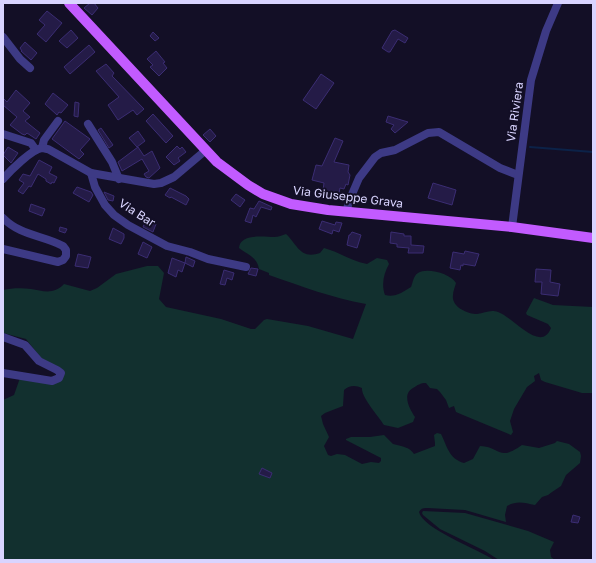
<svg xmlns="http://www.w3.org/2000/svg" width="596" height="563" viewBox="0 0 596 563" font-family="'Golos Text',sans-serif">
<rect width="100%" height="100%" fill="#130f26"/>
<g fill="#12302f">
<path d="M286 234C297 244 300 260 320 253L324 248C339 252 351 261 367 264L377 258 387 260 389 264C384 273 381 284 385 295 395 298 403 292 411 287 413 283 413 276 418 273 427 267 451 274 456 283 455 287 453 291 453 295 451 307 468 314 477 314 485 313 490 309 498 312 513 317 541 354 551 328L548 324 527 315 526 313 534 298 553 305 593 307V393H582L545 382 541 380 539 373 534 376 535 381 527 387 514 409 510 421 513 432 511 435 463 415 456 412 454 406 449 408 446 400 440 392 437 389 430 388 426 383C420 383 418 385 413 388 402 394 409 408 415 417L413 422 398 428 384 425C379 417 361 397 362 388 356 385 349 385 344 390L343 406 325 413 321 416 323 424 329 437 324 446 328 455 331 456 337 454 345 455 362 464 371 462 379 463 381 461V458L346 440V439L351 437H370L384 435 393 444C401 446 410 447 414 454L435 446V443L434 435 437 433 441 434C447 446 449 459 464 463L473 459 480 446C501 447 498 462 522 445L539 448 555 443 557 441 569 444 580 452 581 456 580 463 566 475 561 486 552 492 548 495 542 497 535 505C525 503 517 500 507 506L505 515 506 522 465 510 428 508C424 508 421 508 419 512 423 529 478 549 494 560H3V400L14 395 20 378 41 383 65 372 62 369 41 358 26 339 3 333V290C12 288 22 288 31 289 43 291 54 295 64 284L90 291 97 288 116 274 147 266H158L164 273 159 299 166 307 221 319 251 329H255L264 320 267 319 308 326 353 339 366 304C332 298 301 286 269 275V273L259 269C257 257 248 255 239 248 240 233 264 237 274 237 279 237 282 235 286 234Z"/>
<polygon points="423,511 465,513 528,531 554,542 550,550 551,557 555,560 499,560 485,551 440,529 423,515 422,513"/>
</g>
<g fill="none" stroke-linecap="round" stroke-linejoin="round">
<polyline stroke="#0c2248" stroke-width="2" points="530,147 593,152"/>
</g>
<g fill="#241b47" stroke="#3b2d73">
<polygon points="90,3 94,3 98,8 92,15 84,8"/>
<polygon points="47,11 62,23 46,42 37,34 45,25 39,20"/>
<polygon points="71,30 78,38 67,48 59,41"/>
<polygon points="395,30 408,38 405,43 398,39 390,52 388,52 382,48 392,31"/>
<polygon points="153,32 159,38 155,41 150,36"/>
<polygon points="25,42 37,53 31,60 21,51 22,51 20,48"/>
<polygon points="89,45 95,52 70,74 64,67"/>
<polygon points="156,51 165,62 163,63 167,68 159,76 150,67 153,65 147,59"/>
<polygon points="106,64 114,73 112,76 144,109 137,115 133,110 118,120 108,105 119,97 96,71"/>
<polygon points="321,74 334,83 316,109 303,100"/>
<polygon points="16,90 30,103 23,111 30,117 25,121 40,133 36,139 27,133 25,135 22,134 10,125 17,117 3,105 3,98 7,102"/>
<polygon points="53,93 68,105 61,113 59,112 57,115 45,104"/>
<polygon points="75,102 79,103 78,117 74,116"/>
<polygon points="153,114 173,136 166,143 146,121"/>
<polygon points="388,116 408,122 395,133 391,129 394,125 386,122"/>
<polygon points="65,121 90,139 80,150 84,154 79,159 52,139"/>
<polygon points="101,128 113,145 109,148 98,130"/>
<polygon points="210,129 216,136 210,142 203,135"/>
<polygon points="138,131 145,141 137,147 129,138"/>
<polygon points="335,138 343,141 334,162 349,165 348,172 350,175 348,185 346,184 344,189 340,188 339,193 323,190 324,183 312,180 316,165 322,166"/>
<polygon points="177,146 180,149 182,147 186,152 178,158 180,161 174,165 166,157"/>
<polygon points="8,147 18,153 11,163 3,155"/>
<polygon points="138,147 144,156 152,151 160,168 149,178 146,177 144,174 149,171 142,159 122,171 118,162"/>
<polygon points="39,160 52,167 49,173 57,177 54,183 52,182 51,184 46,181 46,179 38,174 31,187 29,186 23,194 18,191 24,183 19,180 23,174 30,176"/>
<polygon points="433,183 456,190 452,205 428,198"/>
<polygon points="77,187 91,192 93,195 89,202 73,193"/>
<polygon points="170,188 186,196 189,199 186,205 171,197 170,198 165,195"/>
<polygon points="104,192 114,196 113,201 108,200"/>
<polygon points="236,194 245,200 240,207 231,200"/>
<polygon points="259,201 272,207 271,210 261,207 256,217 253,215 251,223 245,221 250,208 254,209"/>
<polygon points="31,204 45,209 42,216 29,211"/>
<polygon points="146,220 156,224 153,232 143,227"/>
<polygon points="322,221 335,225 336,222 342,223 339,232 333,230 332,234 319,229"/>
<polygon points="60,227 67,229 65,233 59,231"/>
<polygon points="113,228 124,234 124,238 121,244 109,239"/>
<polygon points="352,232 361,235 357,248 347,245 349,235 350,235"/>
<polygon points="391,232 404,234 404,236 411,236 411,245 424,246 423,253 408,253 409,248 397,247 397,244 390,243"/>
<polygon points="143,242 152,247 147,258 138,254"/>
<polygon points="465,251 479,254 475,266 463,264 463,266 461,265 460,270 450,268 453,252 464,254"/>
<polygon points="78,254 91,257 88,268 75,266"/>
<polygon points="186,257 195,261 193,267 185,263 182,272 178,270 176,277 168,273 172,258 185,263"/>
<polygon points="251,268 258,269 256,276 248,274"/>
<polygon points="536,269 551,270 550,282 560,284 558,296 541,294 542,282 535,282"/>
<polygon points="224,270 234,273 232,280 227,278 225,285 220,284"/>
<polygon points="262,468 272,473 270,478 259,474"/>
<polygon points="573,515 580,517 578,523 571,522"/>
</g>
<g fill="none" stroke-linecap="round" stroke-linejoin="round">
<g stroke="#3d3a85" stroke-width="8">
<polyline points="3,37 20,59 30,68"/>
<polyline points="88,124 112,162 119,179"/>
<polyline points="3,134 31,143 36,150"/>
<polyline points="42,148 44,140 58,121"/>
<polyline points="91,173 95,187 105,205 114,215 128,225 167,246 190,252 208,259 246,267"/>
<path d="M3 179C10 171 32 149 42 148 44 148 46 149 48 149L91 173 154 184 161 183 174 177 206 150"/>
<polyline points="346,212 350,199 359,178 375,157 381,153 395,150 428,133 439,132 500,168 518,175"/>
<path d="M3 218C21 236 42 235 63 246L66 250V256L63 260 58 262 3 249"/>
<polyline points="512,227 531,80 546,31 558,3"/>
<polyline points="3,337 25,345 39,361 57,370 61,373 59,378 52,381 3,373"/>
</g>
<polyline stroke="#c25bff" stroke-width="10" points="69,3 217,162 248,185 263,194 291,204 328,210 512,227 593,238"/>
</g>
<g text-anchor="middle" stroke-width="4" stroke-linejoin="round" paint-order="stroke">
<g font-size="12" fill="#d9d4ff" stroke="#130f26">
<text transform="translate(515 112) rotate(-82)" y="4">Via Riviera</text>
<text transform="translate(348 197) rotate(7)" y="4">Via Giuseppe Grava</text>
<text transform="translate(137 213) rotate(33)" y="4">Via Bar</text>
</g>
</g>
<rect width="596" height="563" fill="none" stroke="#d9d4ff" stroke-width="8"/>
</svg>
